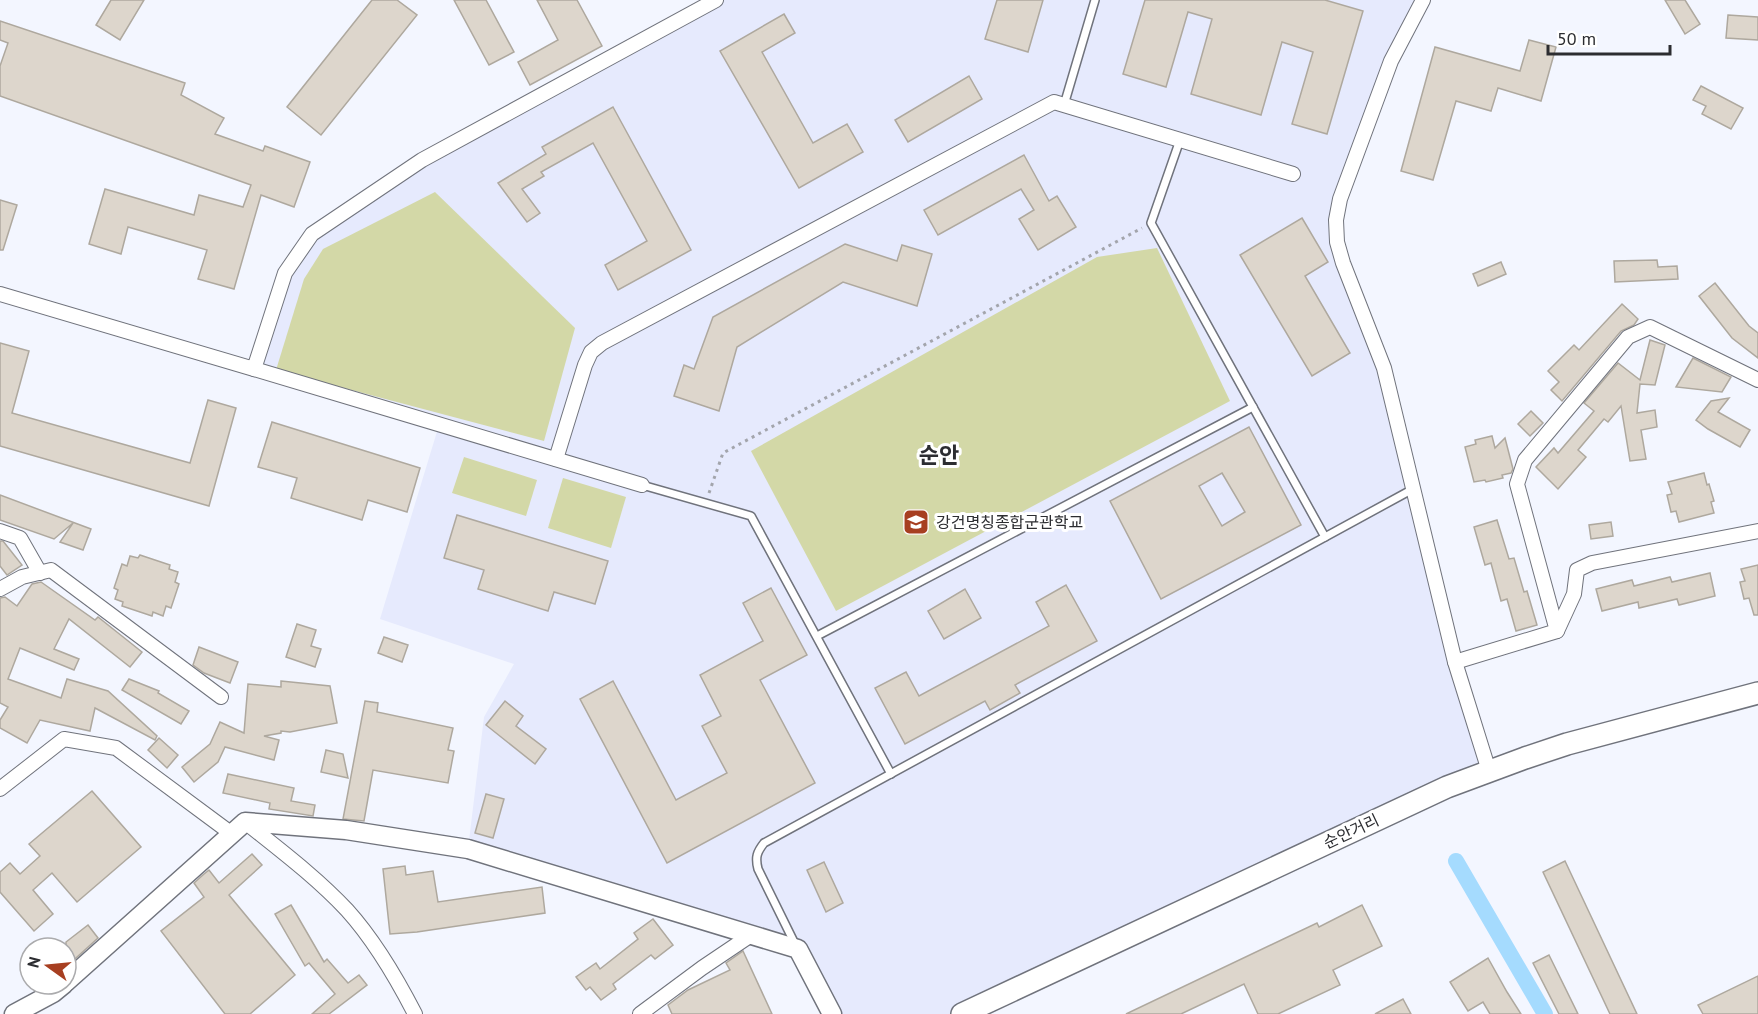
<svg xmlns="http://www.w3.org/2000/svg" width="1758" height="1014" viewBox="0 0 1758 1014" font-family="'PT Sans','Noto Sans KR',sans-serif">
<rect width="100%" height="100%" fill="#f3f6ff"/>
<polygon fill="#e6eafd" points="716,0 1423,0 1391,61 1336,220 1384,368 1489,771 962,1014 832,1014 798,949 468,849 484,717 514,664 380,619 439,425 254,369 285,273 312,234 422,160"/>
<g fill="#d3d8a7">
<polygon points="435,192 575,328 544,441 276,370 304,279 323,249"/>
<polygon points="1157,248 1230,401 836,611 751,451 1097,257"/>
<polygon points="464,457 537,480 526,516 452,493"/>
<polygon points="563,478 626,497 611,548 548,528"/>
</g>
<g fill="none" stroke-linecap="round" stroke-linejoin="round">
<polyline stroke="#a5dbfe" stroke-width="16" points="1456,861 1545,1014"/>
</g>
<g fill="#ddd6cc" stroke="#aea89e" stroke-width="1.5" fill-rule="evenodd">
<polygon points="111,0 144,0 120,40 96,25"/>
<polygon points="372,0 397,0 417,15 321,135 287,107"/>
<polygon points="454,0 486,0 514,52 489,65"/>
<polygon points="537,0 577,0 602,46 530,85 518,62 558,40"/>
<polygon points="997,0 1043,0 1028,52 985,39"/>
<polygon points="1145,0 1325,0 1363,11 1327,134 1292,124 1313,52 1282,42 1261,115 1191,94 1212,19 1188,12 1166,87 1123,74"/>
<polygon points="1665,0 1685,0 1700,24 1685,34"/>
<polygon points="784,14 795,33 762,52 813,143 847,124 863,152 799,188 720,51"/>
<polygon points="1728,15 1758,17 1758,40 1726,38"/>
<polygon points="0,21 185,83 181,95 224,118 215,134 263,151 265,146 310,162 294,207 261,195 234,289 198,279 207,250 128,227 121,254 89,244 105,189 194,215 199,195 243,207 251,185 0,96 0,66 8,43 0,40"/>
<polygon points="1529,40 1556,47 1541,101 1498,88 1491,111 1456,101 1433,180 1401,171 1435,47 1520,71"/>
<polygon points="969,76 982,99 908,142 895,120"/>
<polygon points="1701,86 1743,108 1731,129 1702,114 1706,106 1693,100"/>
<polygon points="613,107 691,250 618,290 605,265 647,241 593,143 541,172 544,176 522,189 540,213 527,222 498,183 546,154 542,147"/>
<polygon points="1024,155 1049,201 1057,196 1076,227 1038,250 1019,219 1034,210 1021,189 938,235 924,210"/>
<polygon points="0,200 17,205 3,250 0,250"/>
<polygon points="1302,218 1328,262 1305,276 1350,353 1312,376 1240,255"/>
<polygon points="845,244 897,261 902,245 932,254 917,306 843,282 737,347 719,411 674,396 684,365 694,369 713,317"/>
<polygon points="1657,260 1658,267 1677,266 1678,279 1615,282 1614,261"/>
<polygon points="1501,262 1506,274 1478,286 1473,274"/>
<polygon points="1715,283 1749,326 1758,333 1758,358 1732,338 1699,296"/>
<polygon points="1622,304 1638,319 1634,325 1621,331 1562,401 1551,390 1559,382 1548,371 1574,345 1579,350"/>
<polygon points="1650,340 1665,345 1655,385 1640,384 1637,413 1655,410 1657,427 1641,430 1646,459 1630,461 1621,406 1608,422 1604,419 1578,450 1586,457 1558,489 1536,467 1554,448 1558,453 1594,411 1584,403 1618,363 1640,380"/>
<polygon points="0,343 29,351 12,413 190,463 208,400 236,408 209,506 0,446"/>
<polygon points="1693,358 1731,377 1722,392 1676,387"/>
<polygon points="1729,398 1718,412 1750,430 1740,447 1708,429 1696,420 1711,401"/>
<polygon points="1531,411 1543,423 1530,436 1518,424"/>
<polygon points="272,422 420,468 407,512 368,500 362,520 291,498 297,478 258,467"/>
<path d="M1249 427 1301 525 1161 599 1110 501ZM1222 473 1245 512 1222 526 1199 486Z"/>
<polygon points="1492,436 1495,448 1505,438 1513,469 1511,473 1502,475 1503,478 1486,482 1485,480 1474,482 1465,447 1476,444 1475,440"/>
<polygon points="1704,473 1707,485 1709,484 1714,501 1711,502 1714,513 1679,522 1676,511 1671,512 1667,495 1672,494 1668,482"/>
<polygon points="0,495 91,529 83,550 60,542 73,523 54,539 0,520"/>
<polygon points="457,515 608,561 595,604 554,592 548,611 478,589 484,570 444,558"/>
<polygon points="1497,520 1509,559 1514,558 1524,592 1527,591 1537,625 1516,631 1507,599 1501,601 1491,563 1485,565 1474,527"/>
<polygon points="1611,522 1613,536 1591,539 1589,525"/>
<polygon points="0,541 3,541 22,565 7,575 0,566"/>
<polygon points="140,555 170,565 169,569 178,572 175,582 179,584 171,608 166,606 163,616 153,612 152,616 122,606 123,602 115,599 118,590 114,588 122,564 127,566 130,556 138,558"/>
<polygon points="1758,565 1758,615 1754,615 1749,598 1744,599 1740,582 1745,581 1741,569"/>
<polygon points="1710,573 1715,596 1679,605 1677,599 1639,608 1638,602 1602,611 1596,589 1632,580 1634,586 1670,577 1672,582"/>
<polygon points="41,582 95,620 98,617 142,652 130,667 69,619 54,649 79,659 74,670 20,648 8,679 61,698 67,679 108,691 157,736 155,740 95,708 90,731 40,720 27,743 0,728 0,720 8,707 0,703 0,598 5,597 17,606 32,584"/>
<polygon points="1066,585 1097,641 1015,685 1020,693 990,710 985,701 905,744 875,688 906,672 919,696 1049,626 1036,602"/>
<polygon points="771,588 807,655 760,680 815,783 667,863 580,699 613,681 676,800 727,773 702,726 721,716 700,675 763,641 743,603"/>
<polygon points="965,589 981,618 944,639 928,611"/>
<polygon points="297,624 316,630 311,646 321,649 315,667 286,657"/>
<polygon points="384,637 408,645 402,662 378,653"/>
<polygon points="199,647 238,662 230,683 204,673 193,665"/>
<polygon points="129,679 159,691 158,693 189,711 181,724 122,690"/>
<polygon points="281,681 330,686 337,723 290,732 281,731 281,733 264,736 279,740 274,760 225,747 218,762 194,782 182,767 210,744 220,722 244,733 248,684 281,687"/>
<polygon points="365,701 378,703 377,712 453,728 448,750 454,751 448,783 373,770 364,821 343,819"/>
<polygon points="505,701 523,716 516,726 546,749 535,764 486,725"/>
<polygon points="159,738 178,755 167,768 148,750"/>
<polygon points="326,750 343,754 348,778 321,772"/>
<polygon points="228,774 294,788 291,801 315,805 313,816 269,809 270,803 223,793"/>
<polygon points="92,791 141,847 77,902 52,873 33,890 53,914 34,931 0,892 0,872 10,863 20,874 40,856 29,844"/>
<polygon points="486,794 504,799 493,838 475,833"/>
<polygon points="252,854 262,865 229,895 295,975 250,1014 225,1014 161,931 204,897 194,883 204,874 209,870 219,883"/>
<polygon points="1565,861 1637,1014 1610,1014 1543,872"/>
<polygon points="824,862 843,903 826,912 807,870"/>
<polygon points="405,866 406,875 433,871 438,902 542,887 545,913 417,932 390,934 383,869"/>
<polygon points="291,905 324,962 327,959 348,983 359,975 367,985 329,1014 312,1014 335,994 309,963 305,966 275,914"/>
<polygon points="1362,905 1382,946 1333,970 1340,985 1278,1014 1258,1014 1244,984 1181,1014 1126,1014 1317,923 1319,927"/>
<polygon points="653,919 673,945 655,959 651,955 613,984 616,989 601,1000 590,987 586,990 576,977 596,963 600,969 638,939 634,933"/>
<polygon points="88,925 98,938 66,967 66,942"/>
<polygon points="743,951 772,1014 672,1014 668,1005 688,990 730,970 726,963"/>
<polygon points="1549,955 1578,1014 1559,1014 1533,963"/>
<polygon points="1488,958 1507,992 1521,1014 1490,1014 1483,1002 1468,1011 1450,982"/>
<polygon points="1758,976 1758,1014 1703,1014 1698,1005"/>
<polygon points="1403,999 1411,1014 1375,1014"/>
</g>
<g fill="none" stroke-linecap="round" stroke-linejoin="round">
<g stroke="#70737c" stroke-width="10">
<g id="lane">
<polyline points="1064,105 1095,0"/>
<polyline points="1180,140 1151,223 1325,537"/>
<polyline points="642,485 751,516 891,774"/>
<polyline points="817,636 1253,407"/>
<path d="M795 944 758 869C755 857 757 852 764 843L1413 489"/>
</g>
</g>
<g stroke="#70737c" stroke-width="16">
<g id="street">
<polyline points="1423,0 1391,61 1340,199 1336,220 1337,242 1343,263 1384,368 1455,662"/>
<polyline points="0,294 254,369 285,273 312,234 422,160 716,0"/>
<polyline points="254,369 642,485"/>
<polyline points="556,459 585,365 591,352 602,343 1054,102 1293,174"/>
<polyline points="0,531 20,538 40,573"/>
<polyline points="0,589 22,577 51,570 221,697"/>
<polyline points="1557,631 1574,594 1577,570 1592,563 1758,531"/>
<polyline points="1489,771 1455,662 1557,631 1517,484 1525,460 1628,337 1650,327 1758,380"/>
<polyline points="0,789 64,739 116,748 232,834"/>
<path d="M245 822C280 850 316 877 347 910 375 941 396 977 415 1014"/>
<polyline points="640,1014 702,968 751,935"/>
</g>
</g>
<g stroke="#70737c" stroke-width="21">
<g id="secondary">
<polyline points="66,982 245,822 346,830 468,849 798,949 832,1014"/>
<polyline points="14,1014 53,993 64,984"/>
</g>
</g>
<g stroke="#70737c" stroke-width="24">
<polyline id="primary" points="962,1014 1447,787 1525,758 1567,744 1758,693"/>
</g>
<polyline stroke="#a3a5ac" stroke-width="3" stroke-dasharray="3 4.5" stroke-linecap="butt" points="709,493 723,453 1142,228"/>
<use href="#lane" stroke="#fff" stroke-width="7"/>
<use href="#street" stroke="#fff" stroke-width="14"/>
<use href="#secondary" stroke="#fff" stroke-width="18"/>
<use href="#primary" stroke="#fff" stroke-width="21"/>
</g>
<defs>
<g id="university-square" transform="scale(1.35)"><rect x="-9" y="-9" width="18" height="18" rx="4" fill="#a73f21" stroke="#fff"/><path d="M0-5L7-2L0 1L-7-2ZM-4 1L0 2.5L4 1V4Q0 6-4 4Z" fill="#fff"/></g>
</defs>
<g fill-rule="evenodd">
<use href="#university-square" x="916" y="522"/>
</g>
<g text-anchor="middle" stroke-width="6" stroke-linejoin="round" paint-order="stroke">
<g font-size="16" fill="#2c2d31" stroke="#fff" text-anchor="start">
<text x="936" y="528">강건명칭종합군관학교</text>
</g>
<g font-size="16" fill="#2c2d31" stroke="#fff">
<text transform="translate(1351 831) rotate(-25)" y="6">순안거리</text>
</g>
<g font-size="22" font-weight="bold" fill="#2c2d31" stroke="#fff">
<text x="939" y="463">순안</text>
</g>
</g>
<g transform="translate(48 966) rotate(285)"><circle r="28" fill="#ffffff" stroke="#ababad" stroke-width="1.5"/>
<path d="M0-4.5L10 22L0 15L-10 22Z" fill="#a73f21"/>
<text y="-9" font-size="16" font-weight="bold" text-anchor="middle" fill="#2c2d31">N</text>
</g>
<path d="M1548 45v9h122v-9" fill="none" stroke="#2c2d31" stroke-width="3"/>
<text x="1557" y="45" font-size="18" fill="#2c2d31" stroke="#ffffff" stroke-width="4.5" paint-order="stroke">50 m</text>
</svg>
